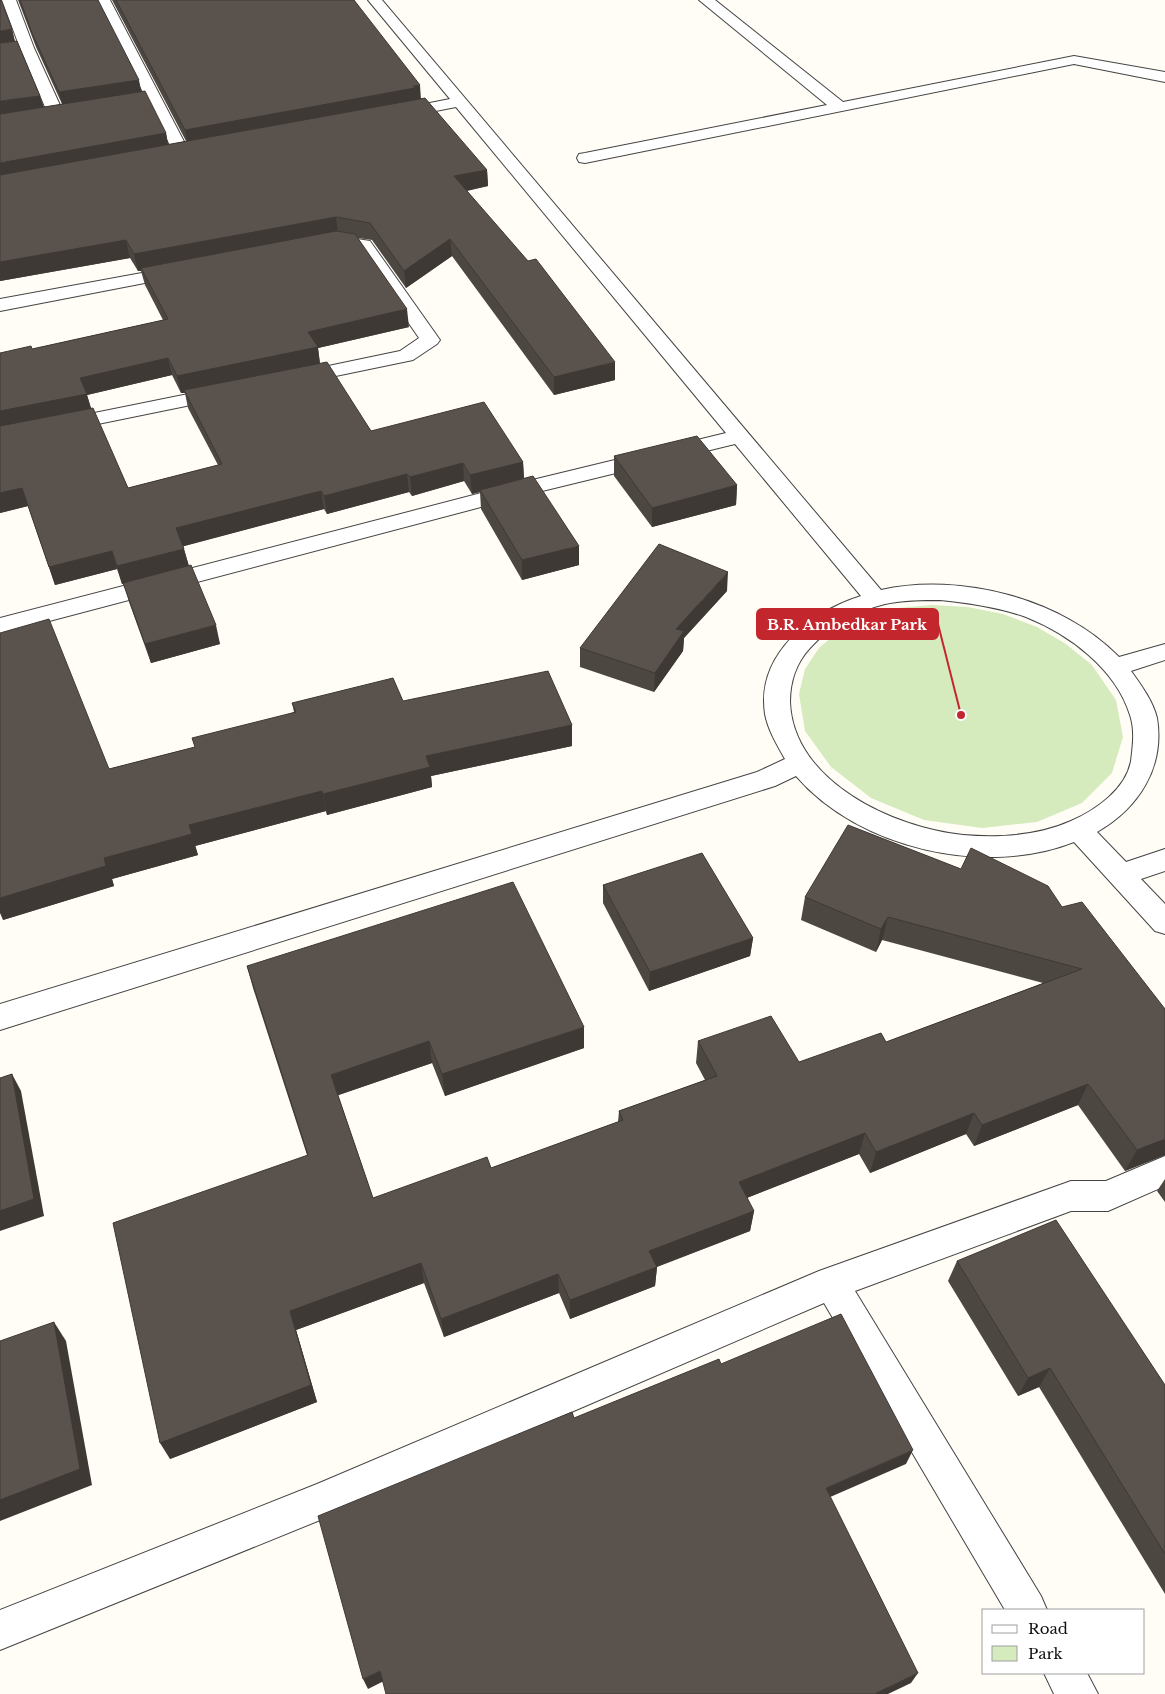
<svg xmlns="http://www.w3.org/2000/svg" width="1165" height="1694" viewBox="0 0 1165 1694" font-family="'Libre Baskerville',serif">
<rect width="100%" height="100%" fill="#fffdf5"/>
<polygon fill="#d5ebbd" points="932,605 968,607 1003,614 1037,627 1066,644 1092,665 1116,700 1123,737 1112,773 1082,803 1037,822 982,828 924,820 871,798 831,767 805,731 799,694 805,669 819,648 840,630 867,616 898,608"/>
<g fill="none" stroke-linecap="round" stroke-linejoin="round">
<g stroke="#444" stroke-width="2">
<g id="minor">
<polygon points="2,0 16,0 34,48 64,114 62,117 50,117 48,114 20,48"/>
<polygon points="96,0 110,0 190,153 188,156 176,156 174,153"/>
<path d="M368 0H382L881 590C960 572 1063 599 1119 657L1165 644V660L1131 671C1141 685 1153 701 1157 718 1165 767 1139 808 1097 832L1126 862 1165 849V871L1141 879 1165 904V934L1155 931 1074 842C985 877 859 849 796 776L775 786 0 1030V1004L757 772 785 759C777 745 768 730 765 714 756 654 811 612 861 596L735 444 534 493 0 634V618L520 483 726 433 456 107 395 119 389 117 387 114 389 111 450 99ZM940 600C969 603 998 607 1026 617 1069 634 1116 669 1130 715 1135 730 1133 745 1131 761 1126 789 1096 810 1071 821 1037 836 999 838 963 835 894 828 793 782 790 702 790 682 796 663 810 648 830 626 856 611 885 604 903 600 922 600 940 600Z"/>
<polygon points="699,0 715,0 843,102 1074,56 1165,72 1165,82 1074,64 585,163 579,162 577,158 579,154 585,153 827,105"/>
<polygon points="338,236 370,241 440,340 437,344 413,360 297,384 290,382 287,378 290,374 400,351 419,338 358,249 338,246 326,249 320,248 317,244 320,240"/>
<polygon points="180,266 186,267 189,271 186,275 0,311 0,299"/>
<polygon points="223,387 230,389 233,393 230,397 0,444 0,432"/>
<polygon points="1165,1156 1165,1186 1108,1211 1071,1211 855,1291 1041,1596 1047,1610 1005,1610 824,1303 335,1514 0,1650 0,1610 317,1484 819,1271 1071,1181 1106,1181"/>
<polygon points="1044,1673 1087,1673 1098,1694 1054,1694"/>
</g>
</g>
<use href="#minor" fill="#fff" fill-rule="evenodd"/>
</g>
<g fill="#4d4742" fill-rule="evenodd">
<path d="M18 0H98L142 92 166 133 168 145 186 141 112 0H354L421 99 487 170 488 186 467 191 615 380 554 395 452 256 406 288 372 240 358 238 409 327 318 348 320 363 371 431 523 462 524 478 579 565 522 580 481 509 480 492 472 494 464 481 412 496 409 492 327 514 324 509 183 546 189 566 220 644 151 663 129 602 124 584H122L117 569 55 585 28 506 0 513V353L32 349 163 320 145 285 141 271H138L130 258 0 281 12 29 15 41 40 96 44 107 62 104 36 47ZM172 375 181 393H185L188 408 218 465 128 488 91 408 87 395Z"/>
<polygon points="614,456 737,485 736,505 652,527 614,476"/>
<polygon points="727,591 684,638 683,651 654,692 580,667 580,648"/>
<polygon points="403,701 572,725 572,746 431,776 432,787 327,815 326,811 195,846 198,855 112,879 114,886 3,920 109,769 195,747 294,712 292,703"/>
<polygon points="961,869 1048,886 1165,1155 1125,1171 1078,1105 974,1146 966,1134 870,1173 859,1154 747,1198 754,1211 750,1231 657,1267 655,1286 570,1319 559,1293 444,1337 424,1283 296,1330 317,1402 170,1459 307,1155 253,988 247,966 584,1048 445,1096 432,1063 338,1095 373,1198 491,1168 618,1122 619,1111 705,1080 696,1063 698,1041 799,1062 886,1042 1043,983 882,940 876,952 801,920 805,897"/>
<polygon points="603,885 753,938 750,956 649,991 603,903"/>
<polygon points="1165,1179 1165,1202 1157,1191"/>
<polygon points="957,1261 1165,1385 1165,1594 1039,1387 1018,1396 948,1281"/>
</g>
<g fill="#3f3936">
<polygon points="12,29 15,44 0,47 0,31"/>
<polygon points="139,80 142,95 63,107 59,92"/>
<polygon points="420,85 421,100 188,145 185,130"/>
<polygon points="40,96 44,110 0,117 0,101"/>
<polygon points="166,133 169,149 0,179 0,163"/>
<polygon points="487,170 488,186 455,193 454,176"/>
<polygon points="336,217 338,234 141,268 141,271 138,271 134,254"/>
<polygon points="450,239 452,256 406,288 404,271"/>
<polygon points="126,240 130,258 0,281 0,262"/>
<polygon points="407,309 409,327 318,348 320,365 184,390 185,393 181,393 177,376 308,332"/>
<polygon points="168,358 172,375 87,395 92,412 0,430 0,411 80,378"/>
<polygon points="615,362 615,380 554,395 554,377"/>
<polygon points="523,462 524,480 480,490 480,492 472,494 470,475"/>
<polygon points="463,463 464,481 412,496 410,477"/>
<polygon points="407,474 409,492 327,514 324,496"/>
<polygon points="737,485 736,505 652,527 652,508"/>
<polygon points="22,488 28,506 0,513 0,493"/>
<polygon points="321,491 324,509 181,547 176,528"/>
<polygon points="579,546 579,565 522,580 522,560"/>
<polygon points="184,549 189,567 122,584 117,566"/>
<polygon points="112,551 117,569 55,585 49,567"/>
<polygon points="728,572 727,591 684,638 683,651 654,692 655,673 676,629"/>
<polygon points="216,625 220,644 151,663 145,644"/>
<polygon points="572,725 572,746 431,776 432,787 327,815 323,794 426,756"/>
<polygon points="322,791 326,811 195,846 189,825"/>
<polygon points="192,834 198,855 112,879 114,886 3,920 0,913 0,898 104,858"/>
<polygon points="888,917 882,940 876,952 881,929"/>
<polygon points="753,938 750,956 649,991 650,972"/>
<polygon points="584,1027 584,1048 445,1096 442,1074"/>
<polygon points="429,1041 432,1063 336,1096 331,1075"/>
<polygon points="12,1074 21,1091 44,1216 0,1231 0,1211"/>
<polygon points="1088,1084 1078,1105 974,1146 982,1125"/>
<polygon points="974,1113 966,1134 870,1173 876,1152"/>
<polygon points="865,1133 859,1154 736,1202 739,1182"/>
<polygon points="1165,1139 1165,1155 1125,1171 1137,1150"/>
<polygon points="754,1211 750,1231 648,1270 649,1251"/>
<polygon points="421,1263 424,1283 296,1330 317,1402 170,1459 160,1443 290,1311"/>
<polygon points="657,1267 655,1286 570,1319 570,1300"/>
<polygon points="558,1274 559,1293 444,1337 441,1319"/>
<polygon points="54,1322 66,1341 92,1485 0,1521 0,1500"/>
<polygon points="1050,1368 1039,1387 1018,1396 1028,1378"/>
<polygon points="913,1450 906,1464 821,1501 826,1488"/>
<polygon points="380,1671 384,1681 368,1689 363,1679"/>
<polygon points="918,1673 911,1683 888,1694 874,1694"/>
</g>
<g fill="#5a524d" stroke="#3f3936">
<polygon points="0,0 1,0 12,29 0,31"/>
<polygon points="20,0 98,0 139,80 59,92 32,33"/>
<polygon points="116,0 354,0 420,85 413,86 415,88 185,130"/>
<polygon points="17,41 40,96 0,101 0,43"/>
<polygon points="145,91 166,133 0,163 0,114"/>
<polygon points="425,98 487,170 454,176 528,261 536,259 615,362 554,377 450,239 404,271 370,223 336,217 134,254 126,240 0,262 0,175"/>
<polygon points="336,231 355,234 407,309 308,332 318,347 177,376 168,358 80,378 87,394 0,411 0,353 31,346 32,349 168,319 141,268"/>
<polygon points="327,362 371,431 484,402 523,462 470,475 463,463 410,477 407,474 324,496 321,491 176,528 184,549 117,566 112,551 49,567 22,488 0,493 0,426 93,408 128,488 222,464 184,390"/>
<polygon points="697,436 737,485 652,508 614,456"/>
<polygon points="533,476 579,546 522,560 480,490"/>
<polygon points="659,544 728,572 676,629 684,631 655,673 580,648"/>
<polygon points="191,565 216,625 145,644 123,583"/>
<polygon points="49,619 109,769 195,747 192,738 296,712 292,703 393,678 403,701 548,671 572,725 426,756 430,767 323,794 322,791 189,825 192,834 104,858 106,866 0,898 0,633"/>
<polygon points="848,825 961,869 971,848 1048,886 1062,907 1082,902 1165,1009 1165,1139 1137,1150 1088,1084 982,1125 974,1113 876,1152 865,1133 739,1182 754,1211 649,1251 657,1267 570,1300 558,1274 441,1319 421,1263 290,1311 311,1385 160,1443 113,1223 308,1155 247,966 513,882 584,1027 442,1074 429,1041 331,1075 373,1198 487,1157 491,1168 623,1120 619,1111 717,1076 698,1041 771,1016 799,1062 881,1033 886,1042 1082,969 888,917 881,929 805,897"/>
<polygon points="702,853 753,938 650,972 603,885"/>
<polygon points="12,1074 34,1199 0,1211 0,1078"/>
<polygon points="1056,1220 1165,1385 1165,1554 1050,1368 1028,1378 957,1261"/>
<polygon points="841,1314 913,1450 826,1488 918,1673 874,1694 386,1694 380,1671 363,1679 318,1516 572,1412 574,1418 719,1359 721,1364"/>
<polygon points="54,1322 80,1469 0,1500 0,1341"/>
</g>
<path fill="none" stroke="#c4262e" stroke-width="2" d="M961 715L938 624"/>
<circle fill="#c4262e" stroke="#fff" stroke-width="2" cx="961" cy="715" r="5"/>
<rect fill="#c4262e" stroke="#c4262e" stroke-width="2" x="757" y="609" width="181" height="30" rx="5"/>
<g font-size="15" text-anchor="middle" font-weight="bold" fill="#fff">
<text x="847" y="630">B.R. Ambedkar Park</text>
</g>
<rect x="982" y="1609" width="162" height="65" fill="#ffffff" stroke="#a0a0a0"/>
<rect x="992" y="1625" width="25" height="8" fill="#ffffff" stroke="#a0a0a0"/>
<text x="1028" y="1634" font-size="15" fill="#111111">Road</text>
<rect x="992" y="1646" width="25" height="15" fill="#d5ebbd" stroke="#a0a0a0"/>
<text x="1028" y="1659" font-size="15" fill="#111111">Park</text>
</svg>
